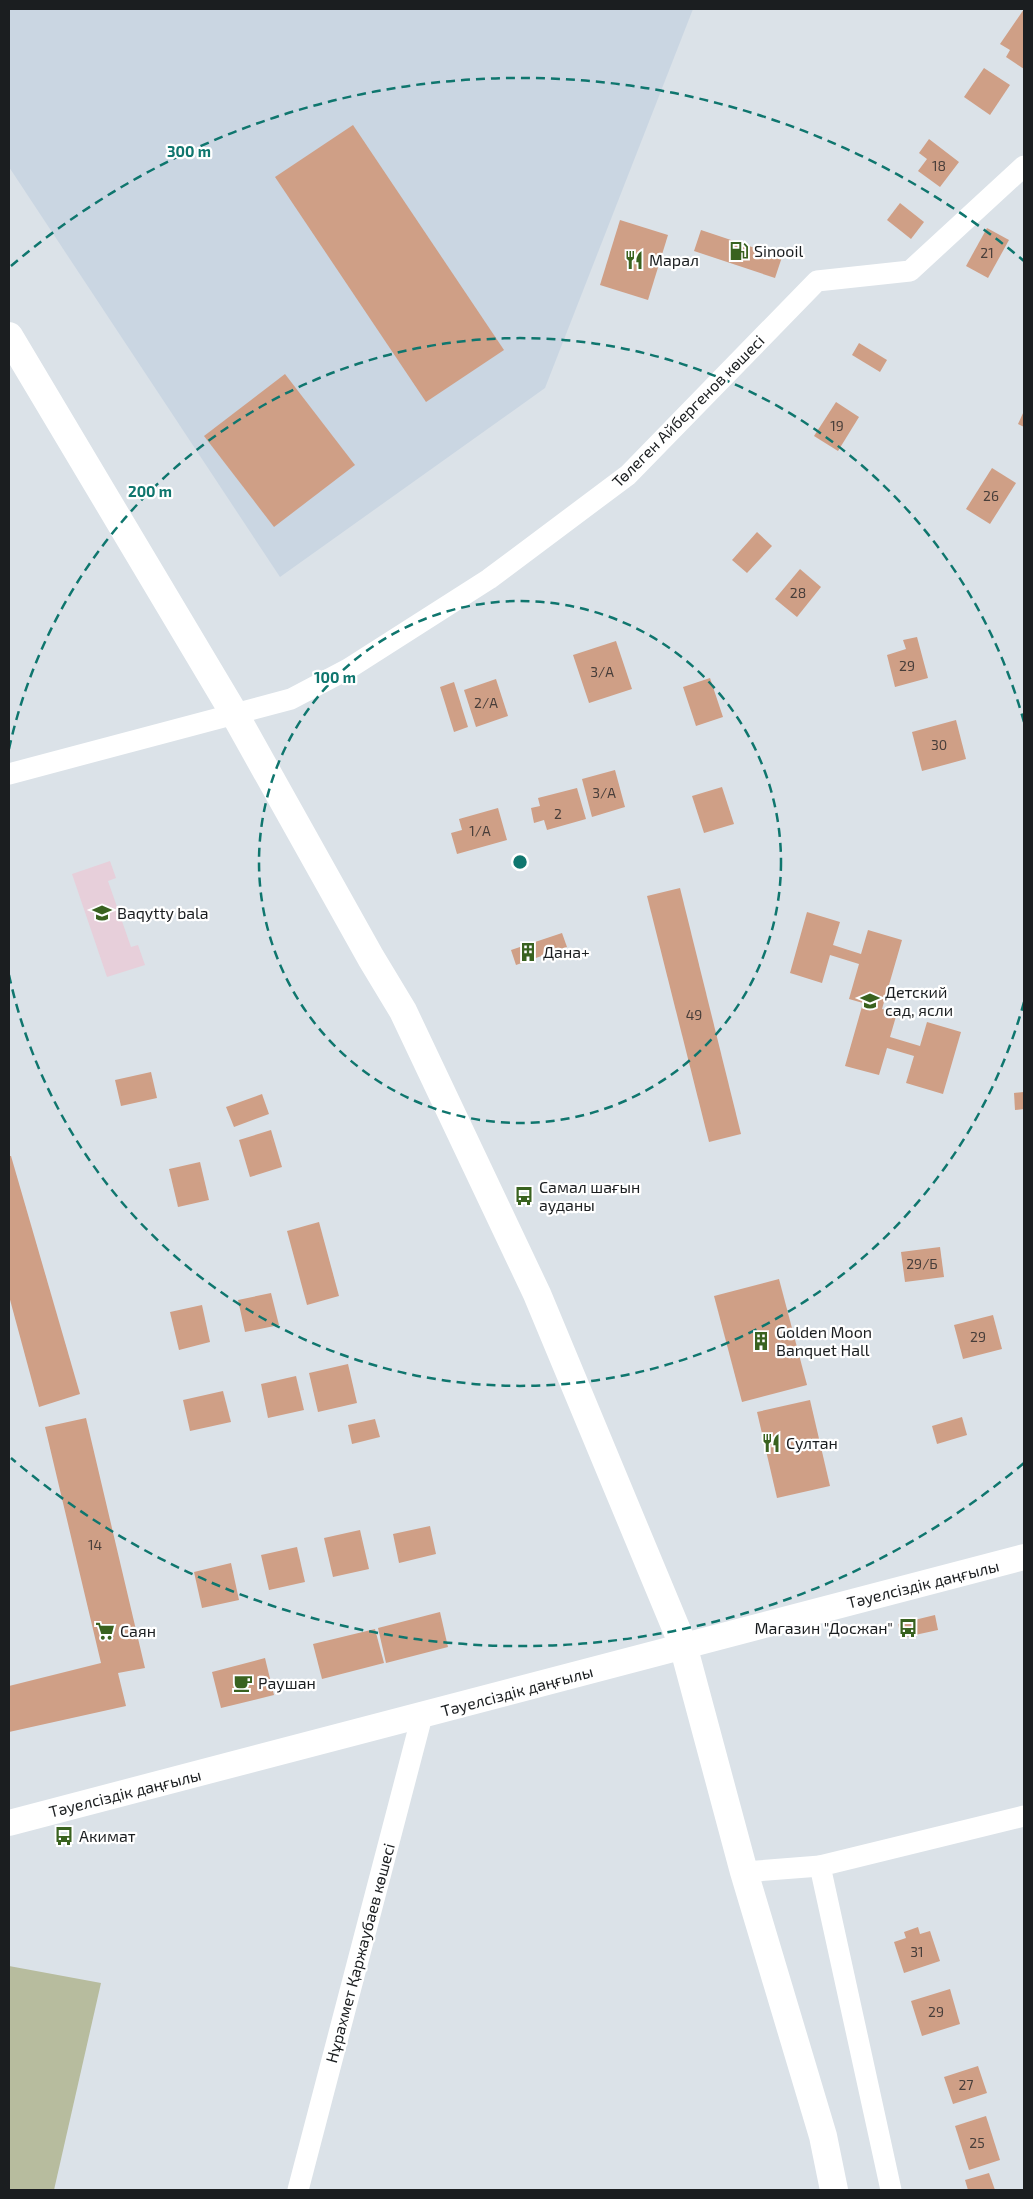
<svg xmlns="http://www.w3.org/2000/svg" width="1033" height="2199" viewBox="0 0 1033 2199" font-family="'Exo 2',sans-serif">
<rect width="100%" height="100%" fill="#dbe2e8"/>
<polygon fill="#cad6e2" points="9,9 693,9 545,388 280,577 9,167"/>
<polygon fill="#e7cfda" points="110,861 116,878 108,881 131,947 138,945 145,965 107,977 72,874"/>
<polygon fill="#b7bc9e" points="9,1966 101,1983 54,2190 9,2190"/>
<g fill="#cf9f86">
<polygon points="1024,9 1024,69 1006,57 1010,50 1000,44"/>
<polygon points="984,68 1010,85 990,115 964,97"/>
<polygon points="353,125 504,350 426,402 275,177"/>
<polygon points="929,139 959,162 940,187 918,171 927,159 919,153"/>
<polygon points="900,203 924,222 911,239 887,220"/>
<polygon points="620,220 668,235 648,300 600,285"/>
<polygon points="987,228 1009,240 988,278 966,266"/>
<polygon points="701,230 782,257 775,278 694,251"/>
<polygon points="859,343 887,360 880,372 852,355"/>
<polygon points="285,374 355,465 274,527 204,436"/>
<polygon points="836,402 859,417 838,451 814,436"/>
<polygon points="1024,411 1024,427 1018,424"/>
<polygon points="992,468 1016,483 990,524 966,509"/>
<polygon points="757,532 772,546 747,573 732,560"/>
<polygon points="800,569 821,587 797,617 775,599"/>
<polygon points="917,637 928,678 895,687 887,655 906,649 903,640"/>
<polygon points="616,641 632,689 589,703 573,655"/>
<polygon points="710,678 723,717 696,726 683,687"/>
<polygon points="496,679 508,716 476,727 464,690"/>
<polygon points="454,682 468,727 454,732 440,687"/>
<polygon points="956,720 966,759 922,771 912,732"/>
<polygon points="615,770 625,807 592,817 582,779"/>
<polygon points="722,787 734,824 704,833 692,796"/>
<polygon points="577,788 586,819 547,830 544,820 534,823 531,808 540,806 538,798"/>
<polygon points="498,808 507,840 457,854 451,833 462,830 459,819"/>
<polygon points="680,888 741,1134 709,1142 647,896"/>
<polygon points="807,912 840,922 833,945 861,954 868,930 902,940 882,1009 897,1013 890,1037 920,1046 927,1022 961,1032 943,1094 906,1083 914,1056 887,1048 879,1075 845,1066 863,1003 849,999 859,964 830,955 822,983 790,973"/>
<polygon points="562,933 567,947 516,965 511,950"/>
<polygon points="151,1072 157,1098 121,1106 115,1080"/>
<polygon points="1024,1092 1024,1109 1015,1110 1014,1093"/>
<polygon points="262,1094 269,1114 234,1127 226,1107"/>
<polygon points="271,1130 282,1167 250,1177 239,1140"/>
<polygon points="9,1156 11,1156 80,1394 39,1407 9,1296"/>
<polygon points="200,1162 209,1200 178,1207 169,1169"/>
<polygon points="319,1222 339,1296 307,1305 287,1231"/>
<polygon points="940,1247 944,1277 905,1282 901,1252"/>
<polygon points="779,1279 807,1385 742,1402 714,1296"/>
<polygon points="271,1293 279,1325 245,1332 238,1300"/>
<polygon points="202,1305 210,1342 179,1350 170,1312"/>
<polygon points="993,1315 1002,1349 963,1359 954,1325"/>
<polygon points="348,1364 357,1403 318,1412 309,1373"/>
<polygon points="296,1376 304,1410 268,1418 261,1384"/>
<polygon points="223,1391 231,1422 190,1431 183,1400"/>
<polygon points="810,1400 830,1486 777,1498 757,1412"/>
<polygon points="962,1417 967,1435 937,1444 932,1426"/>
<polygon points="86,1418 145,1668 118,1673 126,1706 9,1732 9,1686 101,1663 45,1427"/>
<polygon points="375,1419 380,1437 352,1444 348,1425"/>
<polygon points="430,1526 436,1554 399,1563 393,1534"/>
<polygon points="360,1530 369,1569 333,1577 324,1538"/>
<polygon points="297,1547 305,1582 269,1590 261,1555"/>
<polygon points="231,1563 239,1600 202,1608 194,1572"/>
<polygon points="440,1612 448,1647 386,1663 378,1628"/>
<polygon points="935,1615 938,1630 901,1638 898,1624"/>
<polygon points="375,1629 384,1663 322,1679 313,1644"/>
<polygon points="265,1658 274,1695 221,1708 212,1672"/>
<polygon points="918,1927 920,1934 930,1931 940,1961 904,1973 894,1942 906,1938 904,1932"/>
<polygon points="950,1989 960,2024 922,2036 911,2001"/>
<polygon points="978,2066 987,2093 953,2104 944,2077"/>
<polygon points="986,2116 1000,2160 969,2170 955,2126"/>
<polygon points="989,2173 995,2190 968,2190 965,2180"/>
</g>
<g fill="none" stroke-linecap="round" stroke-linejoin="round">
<g stroke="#fff" stroke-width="21">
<polyline points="9,774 291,699 348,669 489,579 628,475 817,281 910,271 1024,166"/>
<polyline points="744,1872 820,1866"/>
<polyline points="298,2190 422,1716"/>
<polyline points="891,2190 820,1866 1024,1816"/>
</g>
<polyline stroke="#fff" stroke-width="26" points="9,1823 1024,1557"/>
<polyline stroke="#fff" stroke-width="28" points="9,336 235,715 371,958 403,1011 537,1294 683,1645 744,1872 823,2136 834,2190"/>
</g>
<g fill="none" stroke="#0f766e" stroke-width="2.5" stroke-dasharray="9 6">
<circle cx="520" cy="862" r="261"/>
<path d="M1024 1002A523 523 0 0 1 9 975M9 749A523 523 0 0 1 1024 722"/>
<path d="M1024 1463A784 784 0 0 1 11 1458M11 266A784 784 0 0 1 1024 261"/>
</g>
<defs>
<g id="fuel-bare" transform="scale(1.5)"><path d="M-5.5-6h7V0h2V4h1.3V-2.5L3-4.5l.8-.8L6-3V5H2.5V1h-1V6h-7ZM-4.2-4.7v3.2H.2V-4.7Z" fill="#39621f" stroke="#fff" stroke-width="2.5" paint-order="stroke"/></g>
<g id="restaurant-bare" transform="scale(1.5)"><path d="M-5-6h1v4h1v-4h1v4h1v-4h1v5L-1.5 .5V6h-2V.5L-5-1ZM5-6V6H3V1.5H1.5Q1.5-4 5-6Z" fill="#39621f" stroke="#fff" stroke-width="2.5" paint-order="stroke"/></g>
<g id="school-bare" transform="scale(1.5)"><path d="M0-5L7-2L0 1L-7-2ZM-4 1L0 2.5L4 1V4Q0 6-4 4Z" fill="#39621f" stroke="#fff" stroke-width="2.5" paint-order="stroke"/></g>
<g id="building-bare" transform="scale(1.5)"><path d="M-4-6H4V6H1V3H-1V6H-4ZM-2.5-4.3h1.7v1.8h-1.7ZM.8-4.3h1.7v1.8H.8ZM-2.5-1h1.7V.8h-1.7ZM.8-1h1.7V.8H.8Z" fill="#39621f" stroke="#fff" stroke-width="2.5" paint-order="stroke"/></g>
<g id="bus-bare" transform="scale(1.5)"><path d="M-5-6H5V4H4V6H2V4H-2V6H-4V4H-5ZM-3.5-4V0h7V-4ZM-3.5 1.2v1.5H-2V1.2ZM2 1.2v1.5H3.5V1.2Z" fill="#39621f" stroke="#fff" stroke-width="2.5" paint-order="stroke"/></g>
<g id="supermarket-bare" transform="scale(1.5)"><path d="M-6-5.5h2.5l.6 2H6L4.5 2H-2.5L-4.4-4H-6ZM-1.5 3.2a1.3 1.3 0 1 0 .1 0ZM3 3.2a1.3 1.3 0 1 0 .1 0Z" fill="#39621f" stroke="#fff" stroke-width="2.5" paint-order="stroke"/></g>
<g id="cafe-bare" transform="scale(1.5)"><path d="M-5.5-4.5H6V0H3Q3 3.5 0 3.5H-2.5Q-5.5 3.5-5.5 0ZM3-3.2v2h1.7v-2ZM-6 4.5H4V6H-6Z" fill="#39621f" stroke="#fff" stroke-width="2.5" paint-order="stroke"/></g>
</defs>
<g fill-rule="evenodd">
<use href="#fuel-bare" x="739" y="251"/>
<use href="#restaurant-bare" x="634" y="260"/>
<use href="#school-bare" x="102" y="913"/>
<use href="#building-bare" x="528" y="952"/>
<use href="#school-bare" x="870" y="1001"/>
<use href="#bus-bare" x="524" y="1196"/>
<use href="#building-bare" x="761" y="1341"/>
<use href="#restaurant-bare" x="771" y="1443"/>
<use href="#bus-bare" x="908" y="1628"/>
<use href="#supermarket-bare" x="105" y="1631"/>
<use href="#cafe-bare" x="243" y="1683"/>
<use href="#bus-bare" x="64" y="1836"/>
</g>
<g text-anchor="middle" stroke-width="4.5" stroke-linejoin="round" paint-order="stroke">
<g font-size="14" fill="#483e3a">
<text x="939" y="171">18</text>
<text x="987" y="258">21</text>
<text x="837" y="431">19</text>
<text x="991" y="501">26</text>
<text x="798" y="598">28</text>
<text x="907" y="671">29</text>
<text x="602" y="677">3/А</text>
<text x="486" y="708">2/А</text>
<text x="939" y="750">30</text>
<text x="604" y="798">3/А</text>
<text x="558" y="819">2</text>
<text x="480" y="836">1/А</text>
<text x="694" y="1020">49</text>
<text x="922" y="1269">29/Б</text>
<text x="978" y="1342">29</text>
<text x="95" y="1550">14</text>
<text x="917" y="1957">31</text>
<text x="936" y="2017">29</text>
<text x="966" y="2090">27</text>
<text x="977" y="2148">25</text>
</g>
<g font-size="16" fill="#1b1e20" stroke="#fff" text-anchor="start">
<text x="754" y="257">Sinooil</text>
<text x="649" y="266">Марал</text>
<text x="117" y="919">Baqytty bala</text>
<text x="543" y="958">Дана+</text>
<text x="885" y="998">Детский<tspan x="885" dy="18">сад, ясли</tspan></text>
<text x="539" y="1193">Самал шағын<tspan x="539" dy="18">ауданы</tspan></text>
<text x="776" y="1338">Golden Moon<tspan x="776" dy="18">Banquet Hall</tspan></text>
<text x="786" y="1449">Султан</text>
<text x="893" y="1634" text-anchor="end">Магазин "Досжан"</text>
<text x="120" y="1637">Саян</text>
<text x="258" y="1689">Раушан</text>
<text x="79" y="1842">Акимат</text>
</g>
<g font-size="16" fill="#1b1e20" stroke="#fff">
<text transform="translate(688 411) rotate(-45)" y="6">Төлеген Айбергенов көшесі</text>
<text transform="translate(923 1584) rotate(-14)" y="6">Тәуелсіздік даңғылы</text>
<text transform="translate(517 1691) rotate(-15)" y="6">Тәуелсіздік даңғылы</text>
<text transform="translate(125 1793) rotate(-14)" y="6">Тәуелсіздік даңғылы</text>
<text transform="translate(360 1953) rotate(-75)" y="6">Нұрахмет Қаржаубаев көшесі</text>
</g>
</g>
<circle cx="520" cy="862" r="8" fill="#0f766e" stroke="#fff" stroke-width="2.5"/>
<g font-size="15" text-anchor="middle" font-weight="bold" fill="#0f766e" stroke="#fff" stroke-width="4.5" stroke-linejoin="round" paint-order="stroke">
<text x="189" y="157">300 m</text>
<text x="150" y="497">200 m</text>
<text x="335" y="683">100 m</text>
</g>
<rect width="1033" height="2199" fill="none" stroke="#1b1e20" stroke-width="20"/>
</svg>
